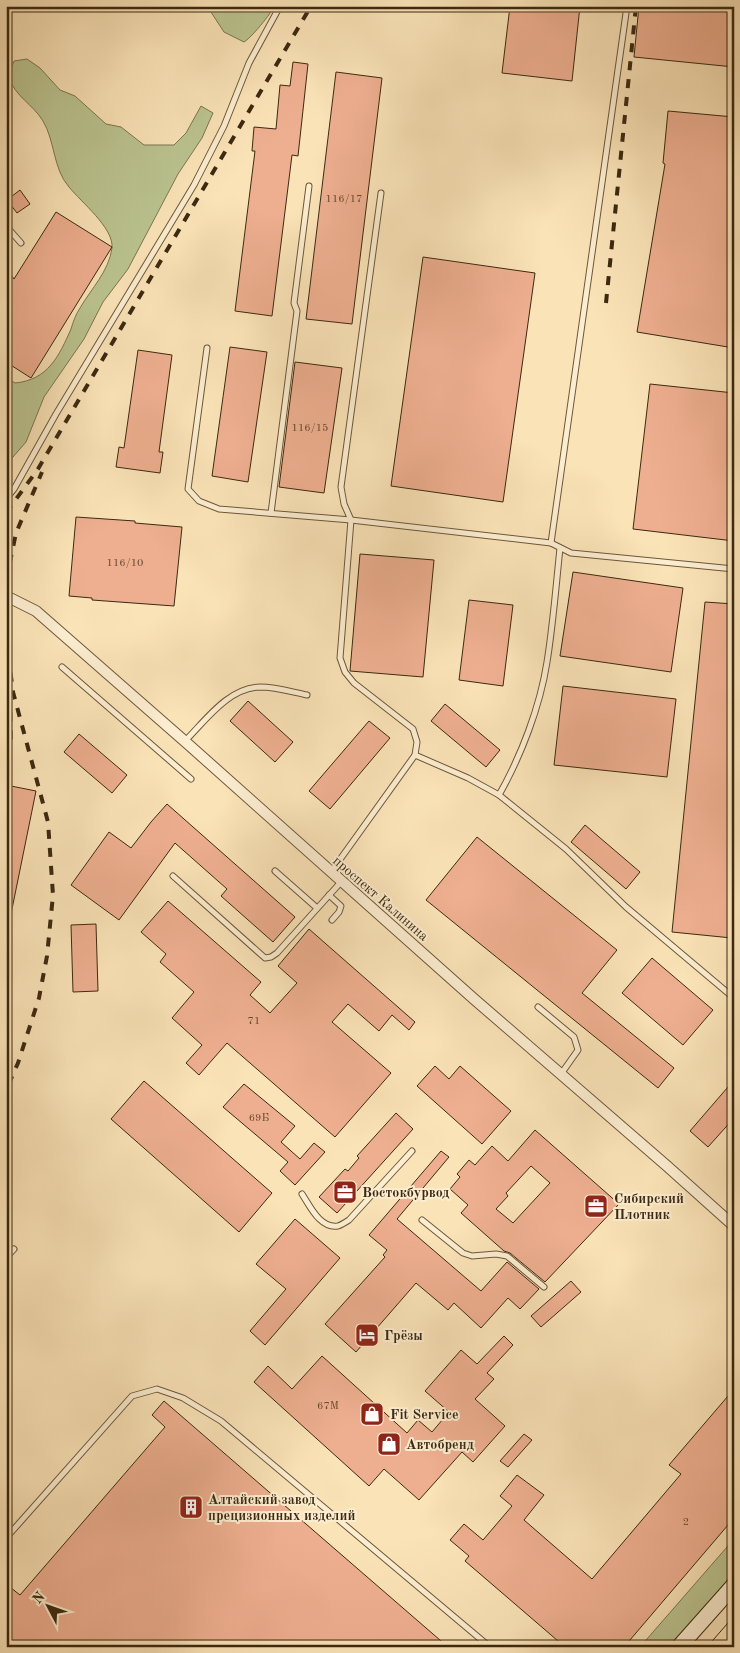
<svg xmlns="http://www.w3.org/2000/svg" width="740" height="1653" viewBox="0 0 740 1653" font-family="'Old Standard TT',serif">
<rect width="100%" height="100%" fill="#fae3b7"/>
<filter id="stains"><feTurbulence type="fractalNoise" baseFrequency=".004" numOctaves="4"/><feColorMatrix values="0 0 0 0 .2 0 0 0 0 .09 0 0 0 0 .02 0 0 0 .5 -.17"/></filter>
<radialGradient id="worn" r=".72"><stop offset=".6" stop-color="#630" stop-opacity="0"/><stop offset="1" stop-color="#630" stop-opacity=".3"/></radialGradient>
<g fill="#bbc490" stroke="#7c7650">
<path d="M207 6H274C272 13 250 39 244 42L224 32Z"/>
<path d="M27 59 40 68 60 90 75 96 106 124 121 127 144 145H174L186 133 201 106 213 113 202 138 178 174 128 269 103 302 84 339 44 397 26 442 6 465V377L15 383C48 380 59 356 71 329 73 322 76 314 80 308 91 289 109 271 112 248 114 228 81 202 69 187 53 169 55 141 43 121 32 103 16 98 8 76L14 61Z"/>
<polygon points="734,1539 734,1575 671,1647 640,1647"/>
</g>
<g fill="#eeaf90" stroke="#3c2911" fill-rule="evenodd">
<polygon points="510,6 580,6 572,81 502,73"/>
<polygon points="639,6 734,6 734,67 634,57"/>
<polygon points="293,62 308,64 298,156 292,155 272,316 235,311 255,151 252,151 254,127 276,129 280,85 290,86"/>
<polygon points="336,72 382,78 352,324 306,319"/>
<polygon points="668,111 734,117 734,348 637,332 665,164 663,163"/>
<polygon points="20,190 30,204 17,213 7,200"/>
<polygon points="56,212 112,247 31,378 6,362 6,268 14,279"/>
<polygon points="423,257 535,273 503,502 391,486"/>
<polygon points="230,347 267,352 248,482 212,476"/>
<polygon points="138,350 172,355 159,452 163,452 160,473 116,467 119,447 124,448"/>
<polygon points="295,362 342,368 324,493 279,487"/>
<polygon points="650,384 734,393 734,541 633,529"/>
<polygon points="76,517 135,521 135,523 182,527 174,606 92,600 92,598 69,596"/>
<polygon points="360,554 434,560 423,677 350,671"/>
<polygon points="573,572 683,588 671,672 560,656"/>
<polygon points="469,600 513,605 503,686 459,680"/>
<polygon points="705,602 734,604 734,922 732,938 672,932"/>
<polygon points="563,686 676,699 667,777 554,765"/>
<polygon points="248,701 293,742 275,762 230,721"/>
<polygon points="445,704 500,750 486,767 431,721"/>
<polygon points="369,721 390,738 330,809 309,791"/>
<polygon points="79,734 127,775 112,793 64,752"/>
<polygon points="11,786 36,791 11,914 6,913 6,810"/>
<polygon points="167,804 295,917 273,942 221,896 227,889 175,843 119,920 71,885 109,832 131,848 151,822"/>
<polygon points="585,825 640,872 626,889 571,842"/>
<polygon points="477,837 617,950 582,993 674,1068 658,1088 426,900"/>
<polygon points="168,901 261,982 250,995 270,1013 297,983 278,966 309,929 415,1022 409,1030 392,1015 379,1031 348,1004 332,1022 391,1073 335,1137 227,1043 199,1075 186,1063 202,1045 172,1018 194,992 160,962 166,954 141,932"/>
<polygon points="96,924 98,991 73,992 71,925"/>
<polygon points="652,958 713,1010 683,1045 622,993"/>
<polygon points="435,1066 449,1079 460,1066 511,1111 482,1144 417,1086"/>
<polygon points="734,1080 734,1118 708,1147 690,1131"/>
<polygon points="144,1081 272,1193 239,1232 111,1119"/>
<polygon points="244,1084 295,1126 281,1142 300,1159 314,1143 325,1152 295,1185 280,1171 288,1162 223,1107"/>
<polygon points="396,1113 413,1129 337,1213 319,1197 345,1169 348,1171 359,1158 357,1156"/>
<path d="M535 1130 619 1204 545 1282 510 1253 504 1251 461 1213 468 1205 450 1189 460 1177 457 1174 469 1160 475 1165 492 1146 508 1161ZM531 1166 550 1183 513 1223 496 1209 508 1196 506 1193Z"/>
<polygon points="441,1151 449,1157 397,1219 481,1291 507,1262 539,1289 520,1309 508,1298 481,1328 454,1303 448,1310 416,1283 356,1352 325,1324 385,1257 383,1255 387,1250 369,1235"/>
<polygon points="295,1219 340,1258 265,1345 250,1331 286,1289 256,1264"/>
<polygon points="571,1281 581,1292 541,1327 531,1316"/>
<polygon points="504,1336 513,1345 487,1373 494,1379 475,1399 505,1426 473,1462 462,1452 419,1500 384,1469 369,1486 254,1382 268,1366 292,1389 322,1356 407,1433 418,1420 432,1432 449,1412 425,1391 461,1350 477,1364"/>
<polygon points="734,1389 734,1518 624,1647 565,1647 465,1561 469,1556 450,1540 464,1524 483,1540 512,1506 500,1496 517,1475 544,1495 524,1520 592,1579 681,1474 669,1465"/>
<polygon points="164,1401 448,1647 6,1647 6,1584 20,1595 165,1427 152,1415"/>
<polygon points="524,1434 532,1440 508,1467 500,1461"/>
</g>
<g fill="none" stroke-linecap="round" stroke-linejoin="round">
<g stroke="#6c583a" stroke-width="7">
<g id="service">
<polyline points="6,226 21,243"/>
<polyline points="207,348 188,489 199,501 219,509 351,520 551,543 627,6"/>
<polyline points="6,499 14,489 56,414 194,185 224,126 249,63 280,6"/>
<polyline points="271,513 297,311 294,303 309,186"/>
<polyline points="551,543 571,553 734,569"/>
<polyline points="62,667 191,779"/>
<path d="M185 741C206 720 228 688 260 687 276 687 292 692 307 695"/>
<polyline points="415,755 468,778 499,795 566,849 626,907 734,998"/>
<path d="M499 795C521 756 540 707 547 662 553 625 556 586 560 548"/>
<polyline points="275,871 317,908"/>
<polyline points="331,872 415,755 417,742 413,729 354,683 345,672 340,658 351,520 344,504 341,487 381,193"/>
<polyline points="173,876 265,958 271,957 277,953 341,882"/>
<polyline points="329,895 341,906 339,912 332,920"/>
<polyline points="538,1007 574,1037 578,1050 561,1074"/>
<path d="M302 1194C310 1206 320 1229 338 1226 341 1225 346 1222 349 1220L412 1151"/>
<polyline points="422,1220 463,1253 472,1256 496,1254 507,1256 544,1287"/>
<polyline points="6,1258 14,1249"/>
<polyline points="6,1538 132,1396 157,1389 183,1398 221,1421 490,1647"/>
</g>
</g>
<g stroke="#6c583a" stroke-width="12">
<polyline id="minor" points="6,596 36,611 189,745 474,999 667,1166 734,1226"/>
</g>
<g stroke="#3c2911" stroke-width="17">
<polyline id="secondary" points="679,1647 734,1585"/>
</g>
<use href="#service" stroke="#fcedd0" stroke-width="5"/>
<use href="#minor" stroke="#fcedd0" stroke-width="10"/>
<use href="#secondary" stroke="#fcedd0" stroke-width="15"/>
<polyline stroke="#3c2911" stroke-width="1" points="707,1647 734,1616"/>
<g stroke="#3c2911" stroke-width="4" stroke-dasharray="9 9" stroke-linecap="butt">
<polyline points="606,303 636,6"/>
<polyline points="6,513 38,469 311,6"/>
<polyline points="6,581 16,533 42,472"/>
<polyline points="6,637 13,692 48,822 53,895 47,956 39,998 18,1063 6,1090"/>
<polyline points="6,775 11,737 10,701"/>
</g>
</g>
<defs>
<g id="office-square" transform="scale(1.25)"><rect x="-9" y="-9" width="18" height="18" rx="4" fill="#8f2418" stroke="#fcedd0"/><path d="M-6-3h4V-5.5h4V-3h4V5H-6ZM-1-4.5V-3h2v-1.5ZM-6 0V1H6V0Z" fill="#fff"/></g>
<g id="hotel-square" transform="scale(1.25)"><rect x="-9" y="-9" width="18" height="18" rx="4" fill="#8f2418" stroke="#fcedd0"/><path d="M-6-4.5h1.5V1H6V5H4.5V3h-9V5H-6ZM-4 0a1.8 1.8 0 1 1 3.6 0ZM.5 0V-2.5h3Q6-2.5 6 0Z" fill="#fff"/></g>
<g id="shop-square" transform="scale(1.25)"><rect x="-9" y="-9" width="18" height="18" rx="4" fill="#8f2418" stroke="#fcedd0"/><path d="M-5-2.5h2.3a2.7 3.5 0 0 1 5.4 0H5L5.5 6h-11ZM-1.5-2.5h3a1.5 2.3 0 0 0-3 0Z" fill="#fff"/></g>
<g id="building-square" transform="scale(1.25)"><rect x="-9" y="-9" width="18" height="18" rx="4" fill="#8f2418" stroke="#fcedd0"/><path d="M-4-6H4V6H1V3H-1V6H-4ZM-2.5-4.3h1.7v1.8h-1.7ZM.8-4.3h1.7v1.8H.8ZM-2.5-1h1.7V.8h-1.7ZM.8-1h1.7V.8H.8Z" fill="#fff"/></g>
</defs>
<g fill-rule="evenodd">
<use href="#office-square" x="345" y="1192"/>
<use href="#office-square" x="596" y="1206"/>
<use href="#hotel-square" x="367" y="1335"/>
<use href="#shop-square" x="372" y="1414"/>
<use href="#shop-square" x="389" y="1444"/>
<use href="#building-square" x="191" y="1507"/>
</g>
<g text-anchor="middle" stroke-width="4" stroke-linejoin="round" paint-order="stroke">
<g font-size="11" fill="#684a31">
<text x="344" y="202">116/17</text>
<text x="310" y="431">116/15</text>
<text x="125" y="566">116/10</text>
<text x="254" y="1024">71</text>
<text x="259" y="1121">69Б</text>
<text x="328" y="1409">67М</text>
<text x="686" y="1525">2</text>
</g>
<g font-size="14" fill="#3c2911" stroke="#fcedd0">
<text transform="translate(381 898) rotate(41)" y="5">проспект Калинина</text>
</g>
<g font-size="14" font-weight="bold" fill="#3c2911" stroke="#fcedd0" text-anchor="start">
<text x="362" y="1197">Востокбурвод</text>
<text x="614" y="1203">Сибирский<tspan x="614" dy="16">Плотник</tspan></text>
<text x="384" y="1340">Грёзы</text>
<text x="390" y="1419">Fit Service</text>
<text x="406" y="1449">Автобренд</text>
<text x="208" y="1504">Алтайский завод<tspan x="208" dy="16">прецизионных изделий</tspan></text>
</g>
</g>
<rect width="740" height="1653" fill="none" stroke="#fae3b7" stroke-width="25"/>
<rect x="8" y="8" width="725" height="1638" fill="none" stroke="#3c2911" stroke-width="2.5"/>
<rect x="12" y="12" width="715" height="1628" fill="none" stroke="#3c2911"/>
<g transform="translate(48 1606) rotate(311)" stroke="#fcedd0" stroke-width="4" paint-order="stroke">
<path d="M0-4L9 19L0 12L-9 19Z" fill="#3c2911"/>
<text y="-8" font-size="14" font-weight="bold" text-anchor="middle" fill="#3c2911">N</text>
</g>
<rect width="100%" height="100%" filter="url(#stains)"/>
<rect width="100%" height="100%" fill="url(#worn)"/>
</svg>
